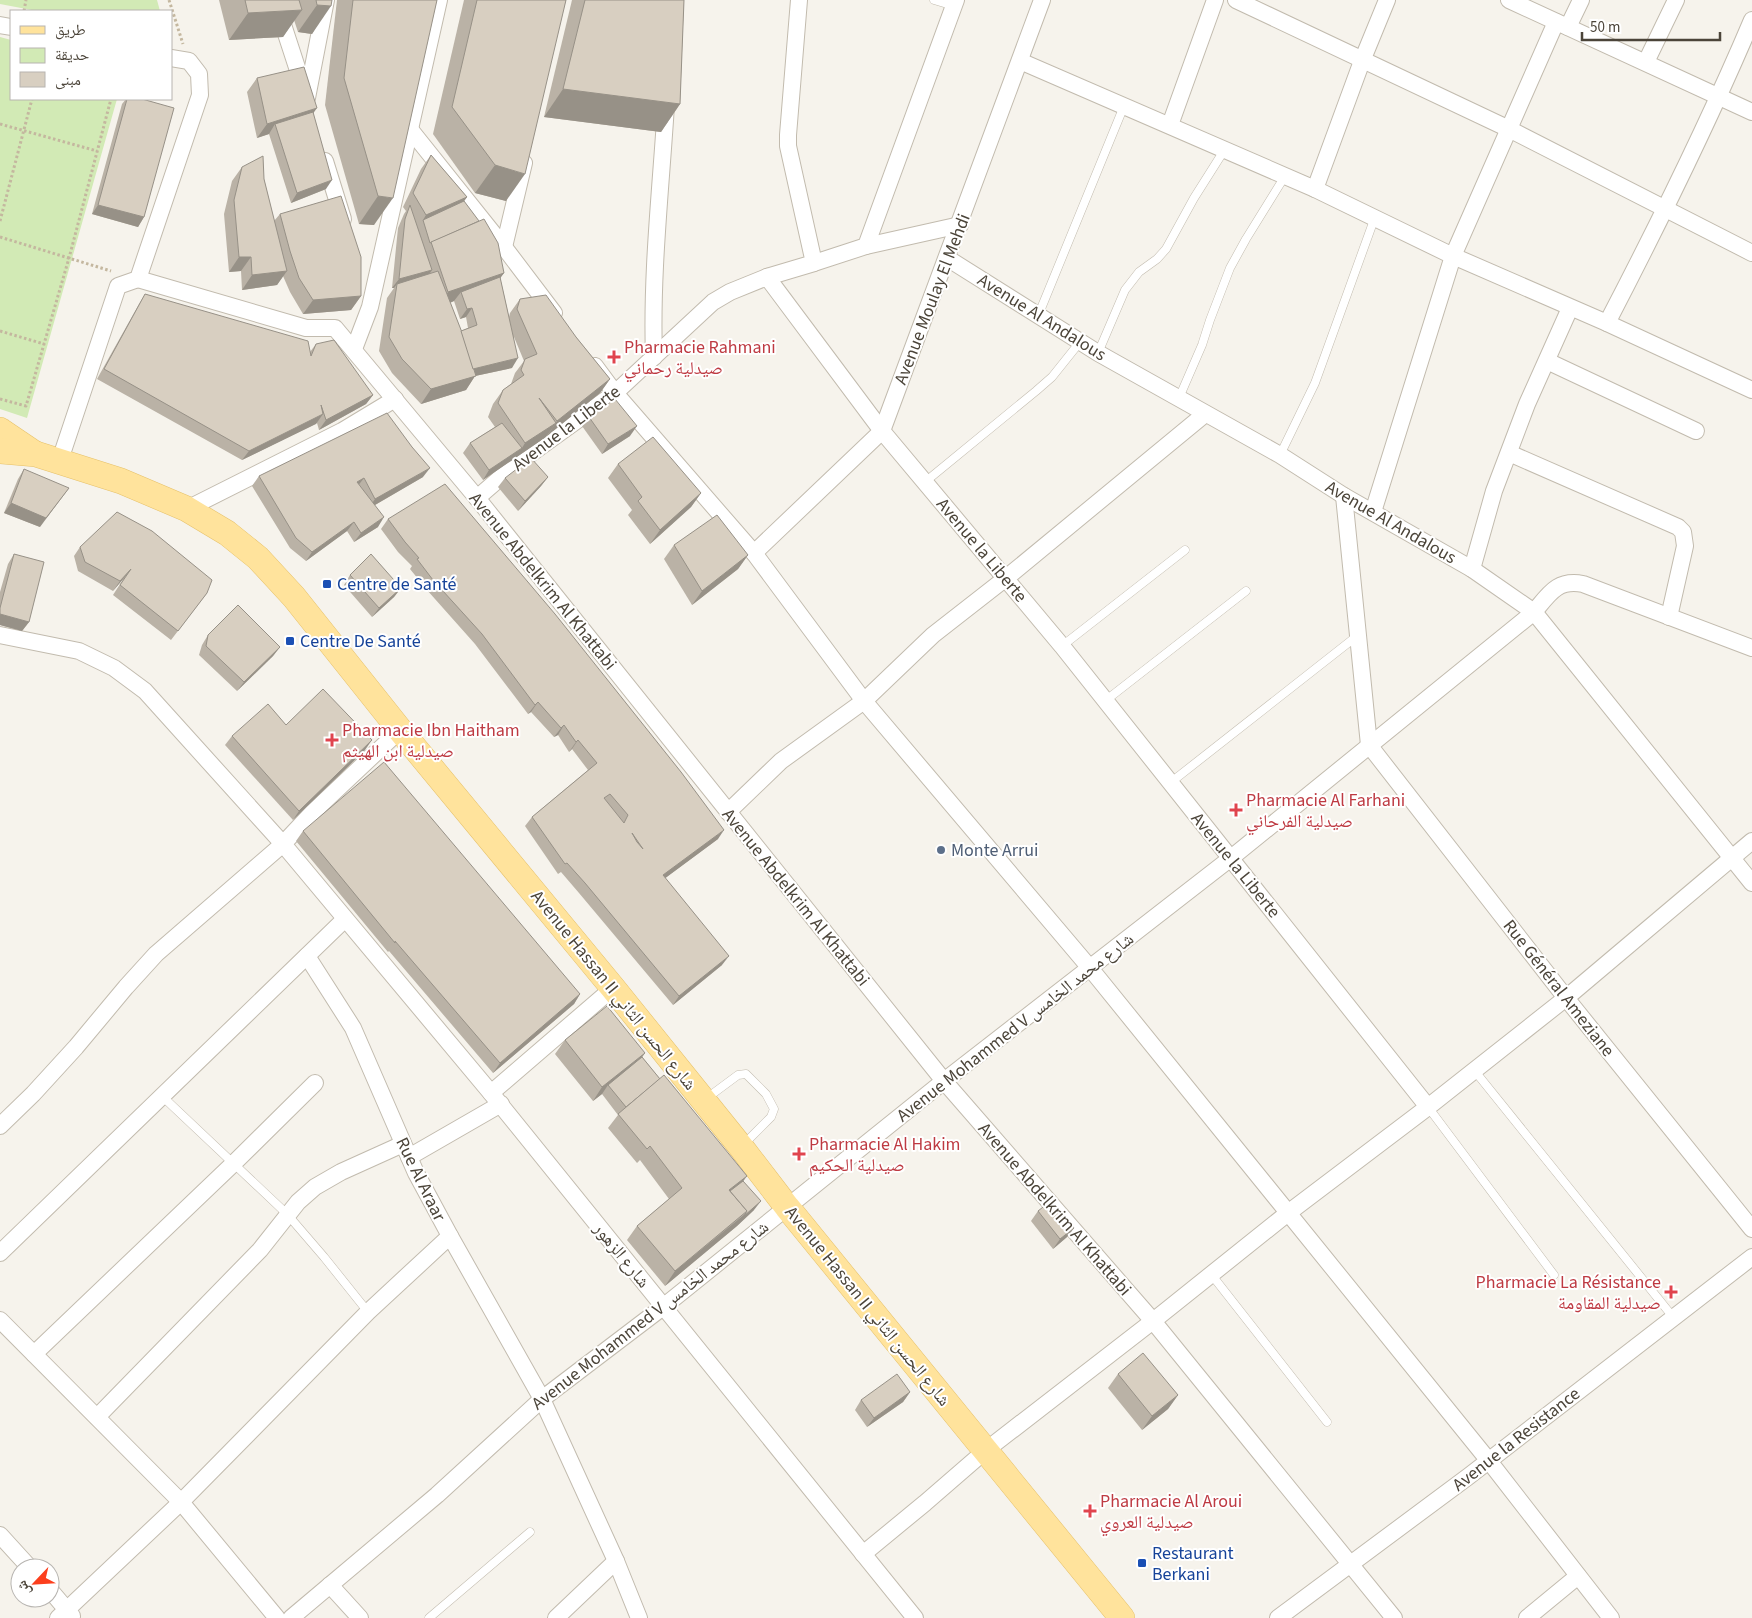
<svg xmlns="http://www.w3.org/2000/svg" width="1752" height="1618" viewBox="0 0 1752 1618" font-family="'Source Sans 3','Noto Naskh Arabic',sans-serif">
<rect width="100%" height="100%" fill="#f6f3ec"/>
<g fill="#d2eab5">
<polygon points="0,0 157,0 160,11 37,11 0,4"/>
<polygon points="0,37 11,40 11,99 117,99 27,418 0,409"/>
</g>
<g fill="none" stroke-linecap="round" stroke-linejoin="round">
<g stroke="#c2bbae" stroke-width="9">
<g id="lane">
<polyline points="934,0 954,6"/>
<polyline points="1038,316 1124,106"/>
<polyline points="1098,353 1125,290 1139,272 1157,259 1166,249 1194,198 1225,149"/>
<polyline points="1179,398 1202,345 1210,320 1230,268 1246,239 1285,176"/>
<polyline points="1280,455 1315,383 1375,217"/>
<polyline points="925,482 1036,391 1052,377 1080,342"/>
<polyline points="1062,646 1185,550"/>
<polyline points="1105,701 1246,591"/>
<polyline points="1170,783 1357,636"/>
<polyline points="1474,1070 1673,1317"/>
<polyline points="163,1097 287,1214 324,1257 368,1312"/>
<polyline points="707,1098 738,1075 746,1074 766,1094 774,1109 771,1117 743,1145"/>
<polyline points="1428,1107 1554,1275"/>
<polyline points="1211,1274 1327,1422"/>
<polyline points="429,1618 530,1532"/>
</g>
</g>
<g stroke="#c2bbae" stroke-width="18">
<g id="street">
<polyline points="275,0 304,89"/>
<polyline points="1236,0 1509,129 1752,253"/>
<polyline points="1509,0 1752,112"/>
<polyline points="0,25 11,27"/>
<polyline points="1568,27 1581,0"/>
<polyline points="1020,61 1315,189 1453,256 1607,323 1752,390"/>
<polyline points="1646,62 1676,0"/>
<polyline points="307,98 326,0"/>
<polyline points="1170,125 1215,0"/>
<polyline points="409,128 504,247 554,313"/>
<polyline points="325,161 343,219"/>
<polyline points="1315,189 1362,61 1387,0"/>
<polyline points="866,246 960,225"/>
<polyline points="504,247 524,163"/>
<polyline points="947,258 1098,353 1280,455 1344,496 1472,569 1534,612 1752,883"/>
<polyline points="814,263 866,246 956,0"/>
<polyline points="767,277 814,263 788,146 788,135 799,0"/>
<polyline points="138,279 306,328 335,328 477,498 944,1081 1153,1321 1394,1618"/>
<path d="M1607 323C1659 223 1708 124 1752 20"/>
<polyline points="354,349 370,307 439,0"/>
<path d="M654 357C651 274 661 187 666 105"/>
<polyline points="1547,361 1696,431"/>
<polyline points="595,366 615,393 754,553 864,701 1090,968 1489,1461 1611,1618"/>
<polyline points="1509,453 1678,527 1683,532 1685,546 1669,617"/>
<polyline points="60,460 118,286 138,279 200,95 199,74 189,61 171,58"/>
<polyline points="1344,496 1369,745 1566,998 1752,1229"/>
<polyline points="477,498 515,465 615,393 713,302 730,292 767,277 882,431 1062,646 1428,1107"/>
<polyline points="187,509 342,431 395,399"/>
<polyline points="1373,512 1453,256 1556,22"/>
<polyline points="754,553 882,431 1042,0"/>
<polyline points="1472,569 1494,491 1527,404 1570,308"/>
<polyline points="0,635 79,651 114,668 145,691 283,844 491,1093 915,1618"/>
<polyline points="728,812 781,761 864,701 933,635 1006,578 1205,414"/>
<polyline points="307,956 353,1028 416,1173 450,1236 542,1399 616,1561 639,1618"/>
<polyline points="491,1093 613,988"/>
<polyline points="0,1126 33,1094 76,1047 126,987 156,954 283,844 313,812 400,730"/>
<polyline points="409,1157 501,1104"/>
<polyline points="0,1253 345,919"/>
<polyline points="0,1320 181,1502 277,1618"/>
<polyline points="34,1354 234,1163 315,1083"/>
<polyline points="97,1417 260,1250 298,1202 315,1187 341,1172 403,1144"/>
<polyline points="0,1535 30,1568"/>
<polyline points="863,1554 925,1503 985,1451 1153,1321 1288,1213 1428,1107 1566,998 1752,841"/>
<polyline points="330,1585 360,1618"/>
<polyline points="50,1590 72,1616"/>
<polyline points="58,1618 181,1502 368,1312 450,1236"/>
<path d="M291 1618 437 1495 542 1399 663 1307 944 1081 1231 858 1534 612C1549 594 1557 579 1583 584L1752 648"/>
<polyline points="556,1618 616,1561"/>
<polyline points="1278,1618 1469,1476 1752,1257"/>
<polyline points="1527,1618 1578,1576"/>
</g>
</g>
<g stroke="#e6c16a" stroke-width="26">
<g id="primary">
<polyline points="0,430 34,453"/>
<polyline points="0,451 36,454 121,481 187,509 227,533 258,558 294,597 400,730 613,988 741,1147 787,1207 1122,1618"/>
</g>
</g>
<g stroke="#c4b79f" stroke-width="3" stroke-dasharray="2.5 2.5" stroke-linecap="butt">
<polyline points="169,0 183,44"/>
<polyline points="24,11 26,0"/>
<polyline points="0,124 97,151"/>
<polyline points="0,221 32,99"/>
<polyline points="0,237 111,271"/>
<polyline points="0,331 44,344"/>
<polyline points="0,399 26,406 69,258 111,99"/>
</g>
<use href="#lane" stroke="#fff" stroke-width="8"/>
<use href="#street" stroke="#fff" stroke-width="16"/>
<use href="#primary" stroke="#ffe39c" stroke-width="25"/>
</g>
<g fill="#bab2a6" fill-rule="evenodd">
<polygon points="219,0 332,0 312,34 298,32 294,20 283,37 229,40"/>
<polygon points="337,0 437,0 374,225 359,224 325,105"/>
<polygon points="464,0 566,0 506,201 475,193 433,134"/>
<polygon points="572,0 684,0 680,104 661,132 544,117"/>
<polygon points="257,78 313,112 326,189 291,203 269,134 257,138 247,92"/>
<polygon points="126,99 142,99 144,217 138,227 92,214 122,104"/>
<path d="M431 155 467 197 464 201 504 273 500 277 509 317 510 313 520 299 576 337 610 379 600 393 546 437 483 480 463 453 470 443 495 427 488 417 493 404 503 390 511 384 515 373 524 361 514 337 512 368 475 376 466 390 421 404 392 373 379 351 387 298 394 288H392L398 228 404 214 406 211 403 207 421 169ZM454 301 460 319 466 317 468 328 461 331 450 303Z"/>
<polygon points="242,167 264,179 274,221 280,214 361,296 351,310 303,314 290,292 283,276 277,285 242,290 241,271 229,272 224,214 232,181"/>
<polygon points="145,294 310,352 316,344 373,395 366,404 319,430 317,423 242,460 97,379 139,304"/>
<polygon points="589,417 630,436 602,454 582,426"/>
<polygon points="618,464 701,493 691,507 650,544 628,515 632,510 608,478"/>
<polygon points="24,469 40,527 4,513 18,479"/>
<polygon points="259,476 423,477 375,505 378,527 354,542 347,531 306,561 290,548 252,486"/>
<polygon points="548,477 541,486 518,511 498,487 505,478"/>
<polygon points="388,519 718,839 665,878 722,965 673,1005 579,893 561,872 558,874 525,826 532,817 588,770 572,749 569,752 558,735 554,737 531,712 528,714 475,644 427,590 410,569 412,566 398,552 381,529"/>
<polygon points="674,545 748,555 738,569 692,605 664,559"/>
<polygon points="80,547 207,593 171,640 113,595 124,578 113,591 78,571 74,556"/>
<polygon points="14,554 29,622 22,631 0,625 0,592 8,564"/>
<polygon points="350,575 401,588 394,597 372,617 344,585"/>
<polygon points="208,635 280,647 273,656 237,691 199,655 202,645"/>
<polygon points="286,725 365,750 293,820 225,745 232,736"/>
<polygon points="303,831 580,994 574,1004 493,1073 389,951 388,952 296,841"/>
<polygon points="565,1040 645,1053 642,1057 743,1181 754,1210 737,1226 665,1286 627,1240 637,1226 669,1199 640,1160 637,1163 608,1128 618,1115 602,1094 593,1101 555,1054"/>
<polygon points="1038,1211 1074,1228 1067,1237 1053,1249 1031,1221"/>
<polygon points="1118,1374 1178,1395 1168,1409 1142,1430 1108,1388"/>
<polygon points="910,1392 903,1402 867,1427 855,1410 861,1400"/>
</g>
<g fill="#979187">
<polygon points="317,5 331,6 312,34 298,32"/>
<polygon points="302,10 283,37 229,40 248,13"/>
<polygon points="563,89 680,104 661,132 544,117"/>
<polygon points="317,108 307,122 275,124 269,134 257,138 267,124"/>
<polygon points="495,165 525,174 506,201 475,193"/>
<polygon points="332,180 326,189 291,203 297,193"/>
<polygon points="378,196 393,198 374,225 359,224"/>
<polygon points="467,197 457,211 423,220 426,215"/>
<polygon points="98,205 144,217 138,227 92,214"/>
<polygon points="239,257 251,257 241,271 229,272"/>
<polygon points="432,270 426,279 397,284 394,288 392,288 399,279"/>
<polygon points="287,271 277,285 242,290 252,275"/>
<polygon points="504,273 494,287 461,292 454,301 439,307 448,292"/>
<polygon points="361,296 351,310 303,314 313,300"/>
<polygon points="472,308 466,317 460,319 467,309"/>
<polygon points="518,358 512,368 475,376 466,390 421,404 431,389 469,370"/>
<polygon points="610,379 600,393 547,436 557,421"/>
<polygon points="373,395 366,404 319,430 326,420"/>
<polygon points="323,414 316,424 242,460 249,451"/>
<polygon points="556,423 546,437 483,480 489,470 522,448 525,443"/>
<polygon points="637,426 630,436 602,454 608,444"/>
<polygon points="430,468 423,477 368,509 375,499"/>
<polygon points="548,477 541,486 518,511 525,501"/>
<polygon points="364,478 357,487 357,482"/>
<polygon points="69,488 40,527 4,513 11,503"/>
<polygon points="701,493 691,507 650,544 660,530"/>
<polygon points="384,517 378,527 354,542 361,533"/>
<polygon points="354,522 347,531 306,561 312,552"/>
<polygon points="748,555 738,569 692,605 702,591"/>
<polygon points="131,569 124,578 113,591 120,581"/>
<polygon points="401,588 394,597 372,617 379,608"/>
<polygon points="0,614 29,622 22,631 0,625"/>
<polygon points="280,647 273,656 237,691 244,682"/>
<polygon points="538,702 531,712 528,714 535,705"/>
<polygon points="564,725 558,735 554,737 561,728"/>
<polygon points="372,740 365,750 293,820 299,811"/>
<polygon points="578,740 572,749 569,752 576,742"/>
<polygon points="724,830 718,839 656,885 663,875"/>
<polygon points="729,956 722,965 673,1005 679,996"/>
<polygon points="580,994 574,1004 493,1073 500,1063"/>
<polygon points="645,1053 635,1067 608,1085 602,1094 593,1101 602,1087"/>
<polygon points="747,1176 737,1190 728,1197 729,1190"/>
<polygon points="761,1201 754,1210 737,1226 665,1286 675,1271"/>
<polygon points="1074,1228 1067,1237 1053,1249 1060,1239"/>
<polygon points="910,1392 903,1402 867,1427 874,1418"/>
<polygon points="1178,1395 1168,1409 1142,1430 1152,1416"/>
</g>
<g fill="#d8cfc1" stroke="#979187" fill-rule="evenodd">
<polygon points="245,0 299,0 302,10 248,13"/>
<polygon points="316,0 332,0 331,6 317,5"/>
<polygon points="353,0 437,0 393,198 378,196 344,78"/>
<polygon points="477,0 566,0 525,174 495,165 452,107"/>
<polygon points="585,0 684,0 680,104 563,89"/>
<polygon points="304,67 317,108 267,124 257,78"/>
<polygon points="127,99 142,99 174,108 144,217 98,205"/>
<polygon points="313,112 332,180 297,193 275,124"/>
<polygon points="431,155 467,197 426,215 413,193"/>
<polygon points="263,156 264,179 287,271 252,275 251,257 239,257 234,200 242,167"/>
<polygon points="341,196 361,257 361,296 313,300 299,278 290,251 280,214"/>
<polygon points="464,201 479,221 430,243 423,220"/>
<polygon points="410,205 432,270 399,279 405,219"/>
<polygon points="484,219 498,243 504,273 448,292 431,242"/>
<polygon points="438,271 463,335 476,376 431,389 402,359 389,337 397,284"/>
<polygon points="500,277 518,358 473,369 461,331 477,325 472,308 467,309 461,292"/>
<polygon points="145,294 308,341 311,356 316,344 334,340 373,395 326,420 321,405 323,414 249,451 104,369"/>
<polygon points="546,295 576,337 610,379 557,421 539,398 556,423 525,443 498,403 503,390 524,375 521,370 525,359 537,354 517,309 520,299"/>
<polygon points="615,399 637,426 608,444 589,417"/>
<polygon points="387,413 412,447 430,468 375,499 364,478 357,482 384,517 361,533 354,522 312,552 296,538 259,476"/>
<polygon points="502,423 522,448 489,470 470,443"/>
<polygon points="653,437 701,493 660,530 638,501 642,497 618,464"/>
<polygon points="531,458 548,477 525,501 505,478"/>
<polygon points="24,469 69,488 46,518 11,503"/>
<path d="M445 484 555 614 681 772 724 830 663 875 729 956 679 996 585 883 567 863 565 864 532 817 597 763 578 740 576 742 564 725 561 728 538 702 535 705 482 634 433 580 417 559 419 558 405 542 388 519ZM610 794 628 815 624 823 604 798ZM632 833 643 849 637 842Z"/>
<polygon points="117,512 152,531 212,580 207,593 178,631 120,585 131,569 120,581 85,562 80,547"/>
<polygon points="717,515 748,555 702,591 674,545"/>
<polygon points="14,554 44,562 29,622 0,614 0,608"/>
<polygon points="371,554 401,588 379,608 350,575"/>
<polygon points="238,605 280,647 244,682 206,646 208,635"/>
<polygon points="323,689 372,740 299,811 232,736 268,704 286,725"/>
<polygon points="384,762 580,994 500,1063 395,941 395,943 303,831"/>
<polygon points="607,1006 645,1053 602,1087 565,1040"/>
<polygon points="642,1057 660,1079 626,1107 608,1085"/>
<polygon points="664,1075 747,1176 729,1190 747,1211 675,1271 637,1226 682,1188 650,1146 647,1149 618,1114"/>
<polygon points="743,1181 761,1201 744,1216 747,1211 730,1191"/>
<polygon points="1052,1200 1074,1228 1060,1239 1038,1211"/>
<polygon points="1143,1353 1178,1395 1152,1416 1118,1374"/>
<polygon points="897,1374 910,1392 874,1418 861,1400"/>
</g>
<g fill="#e0444e" stroke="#fff" stroke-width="2">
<path d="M611.5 349.5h5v5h5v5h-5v5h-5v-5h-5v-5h5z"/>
<path d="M329.5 732.5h5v5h5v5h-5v5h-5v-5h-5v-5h5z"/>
<path d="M1233.5 802.5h5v5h5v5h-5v5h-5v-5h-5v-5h5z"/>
<path d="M796.5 1146.5h5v5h5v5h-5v5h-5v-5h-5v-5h5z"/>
<path d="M1668.5 1284.5h5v5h5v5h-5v5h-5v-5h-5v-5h5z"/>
<path d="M1087.5 1503.5h5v5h5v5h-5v5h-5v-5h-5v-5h5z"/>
</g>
<g fill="#1a4fb4" stroke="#fff" stroke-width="2">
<rect x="322" y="579" width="10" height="10" rx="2.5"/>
<rect x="285" y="636" width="10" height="10" rx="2.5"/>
<rect x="1137" y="1558" width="10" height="10" rx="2.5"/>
</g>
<circle fill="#5c6f8a" stroke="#fff" stroke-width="2" cx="941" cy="850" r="5"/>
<g text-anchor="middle" stroke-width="4" stroke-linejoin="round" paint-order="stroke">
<g font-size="18" fill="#4b4439" stroke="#fff">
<text transform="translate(932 299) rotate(-69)" y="6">Avenue Moulay El Mehdi</text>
<text transform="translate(1042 317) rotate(32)" y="6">Avenue Al Andalous</text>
<text transform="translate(566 428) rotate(-37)" y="6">Avenue la Liberte</text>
<text transform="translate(1391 522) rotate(30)" y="6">Avenue Al Andalous</text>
<text transform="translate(982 550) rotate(50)" y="6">Avenue la Liberte</text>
<text transform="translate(543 581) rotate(51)" y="6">Avenue Abdelkrim Al Khattabi</text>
<text transform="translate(1236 865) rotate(51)" y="6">Avenue la Liberte</text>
<text transform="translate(796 897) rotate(51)" y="6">Avenue Abdelkrim Al Khattabi</text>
<text transform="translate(1559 988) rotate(52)" y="6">Rue Général Ameziane</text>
<text transform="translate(614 990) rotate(51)" y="6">Avenue Hassan II شارع الحسن الثاني</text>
<text transform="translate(1015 1027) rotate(-38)" y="6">Avenue Mohammed V شارع محمد الخامس</text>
<text transform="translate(421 1179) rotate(64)" y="6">Rue Al Araar</text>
<text transform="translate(1055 1209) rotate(49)" y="6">Avenue Abdelkrim Al Khattabi</text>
<text transform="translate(622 1255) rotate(51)" y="6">شارع الزهور</text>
<text transform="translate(868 1306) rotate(51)" y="6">Avenue Hassan II شارع الحسن الثاني</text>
<text transform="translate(650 1315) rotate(-38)" y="6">Avenue Mohammed V شارع محمد الخامس</text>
<text transform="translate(1516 1439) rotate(-38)" y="6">Avenue la Resistance</text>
</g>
<g font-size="18" fill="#be3a42" stroke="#fff" text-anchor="start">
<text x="624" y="353">Pharmacie Rahmani<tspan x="624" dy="21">صيدلية رحماني</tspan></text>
<text x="342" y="736">Pharmacie Ibn Haitham<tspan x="342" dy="21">صيدلية ابن الهيثم</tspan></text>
<text x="1246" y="806">Pharmacie Al Farhani<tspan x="1246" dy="21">صيدلية الفرحاني</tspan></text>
<text x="809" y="1150">Pharmacie Al Hakim<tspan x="809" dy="21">صيدلية الحكيم</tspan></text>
<text x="1661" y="1288" text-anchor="end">Pharmacie La Résistance<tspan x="1661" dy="21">صيدلية المقاومة</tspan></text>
<text x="1100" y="1507">Pharmacie Al Aroui<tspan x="1100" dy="21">صيدلية العروي</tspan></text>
</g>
<g font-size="18" fill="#164399" stroke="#fff" text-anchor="start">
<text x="337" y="590">Centre de Santé</text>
<text x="300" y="647">Centre De Santé</text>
<text x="1152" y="1559">Restaurant<tspan x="1152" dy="21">Berkani</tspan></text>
</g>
<g font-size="18" fill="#4e5e75" stroke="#fff" text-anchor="start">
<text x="951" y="856">Monte Arrui</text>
</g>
</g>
<rect x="10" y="10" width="162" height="90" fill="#ffffff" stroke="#b7b4b0"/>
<rect x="20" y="26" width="25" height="8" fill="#ffe39c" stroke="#b7b4b0"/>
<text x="55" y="35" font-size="15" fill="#4b4439">طريق</text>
<rect x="20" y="48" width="25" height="15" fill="#d2eab5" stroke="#b7b4b0"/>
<text x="55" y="60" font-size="15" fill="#4b4439">حديقة</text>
<rect x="20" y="72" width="25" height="15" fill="#d8cfc1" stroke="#b7b4b0"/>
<text x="55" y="85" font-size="15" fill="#4b4439">مبنى</text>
<g transform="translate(35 1583) rotate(245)"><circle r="24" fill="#ffffff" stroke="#b7b4b0"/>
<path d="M0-4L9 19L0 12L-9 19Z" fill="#fc3f1d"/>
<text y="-8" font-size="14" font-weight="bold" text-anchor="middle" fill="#4b4439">ش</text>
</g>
<path d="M1582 32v8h138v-8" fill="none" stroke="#4b4439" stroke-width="2.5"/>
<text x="1590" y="32" font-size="15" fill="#4b4439" stroke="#ffffff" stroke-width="4" paint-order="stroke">50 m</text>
</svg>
